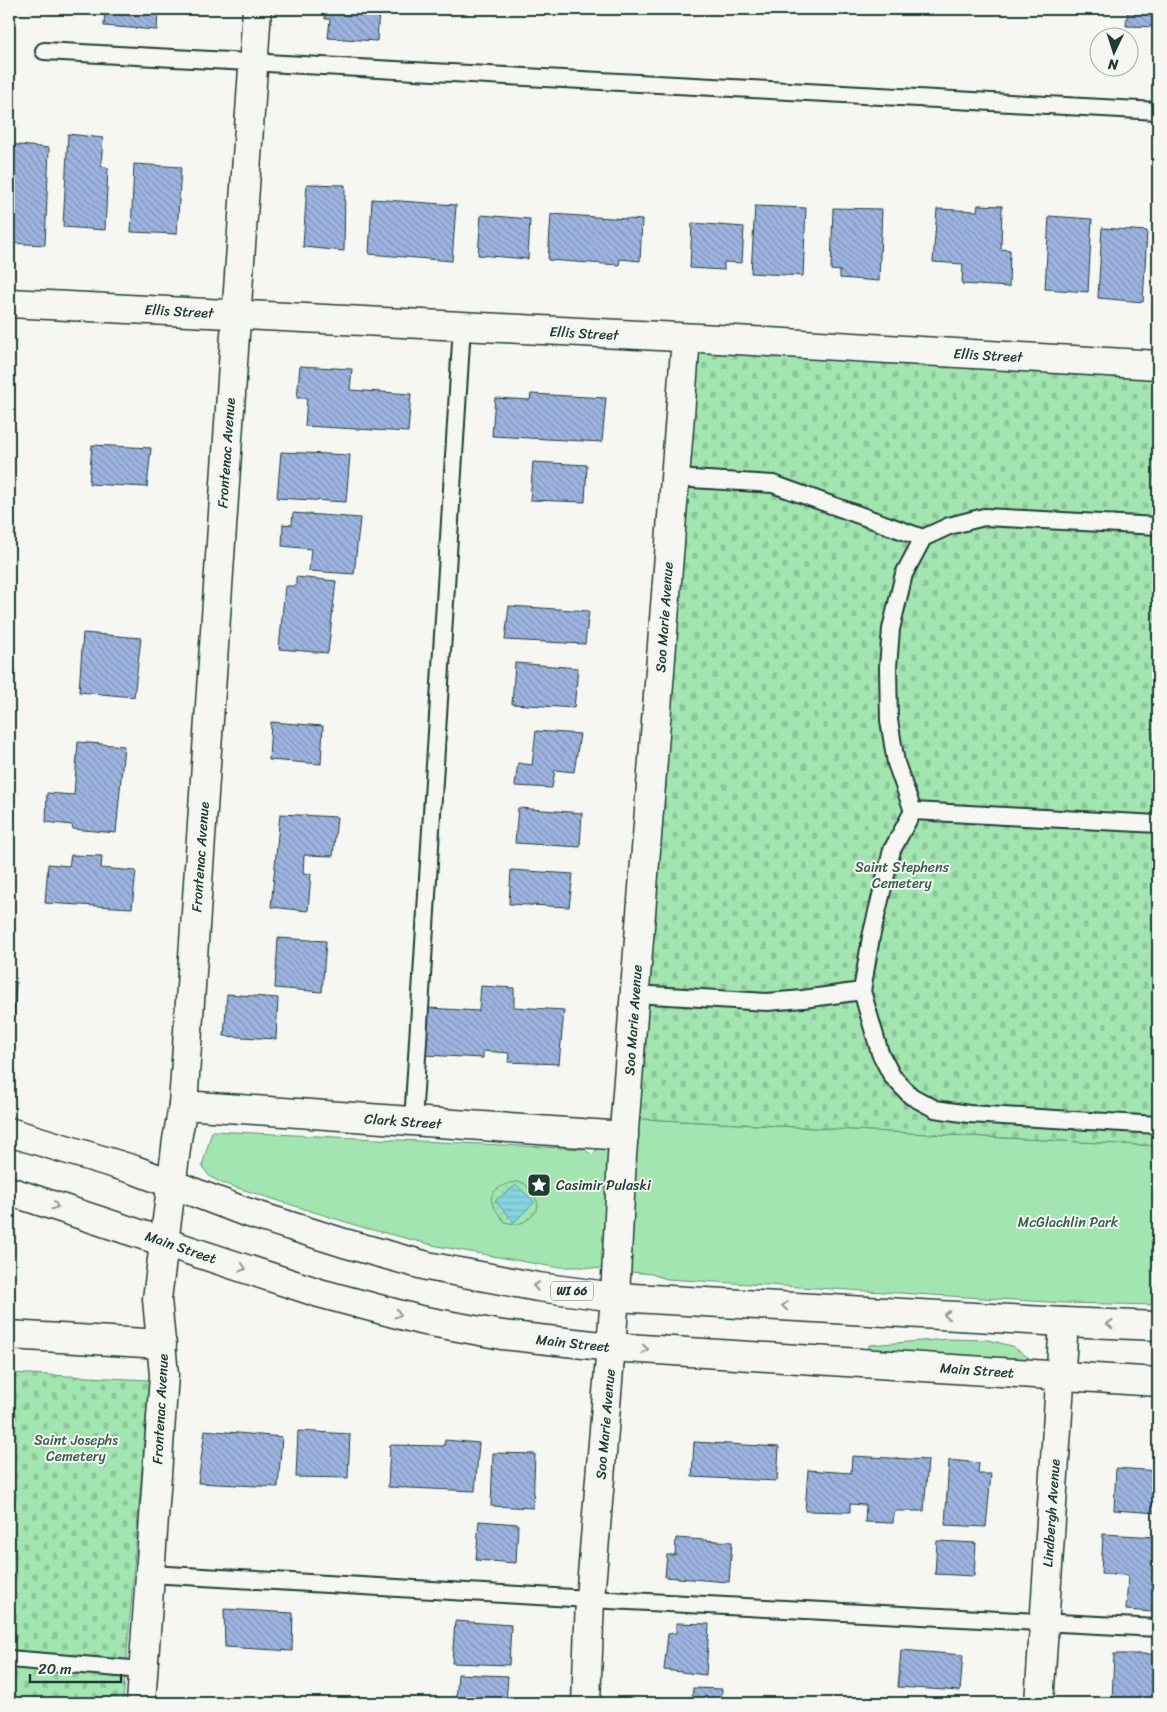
<svg xmlns="http://www.w3.org/2000/svg" width="1167" height="1712" viewBox="0 0 1167 1712" font-family="Sriracha,sans-serif">
<defs>
<pattern id="cemetery-stones" width="16" height="16" patternUnits="userSpaceOnUse" patternTransform="scale(1.25)"><rect width="16" height="16" fill="#a2e5b0"/><path d="M2 7V4a2 2 0 0 1 4 0v3zM10 15v-3a2 2 0 0 1 4 0v3z" fill="#8bc598"/></pattern>
<pattern id="garden-dots" width="8" height="8" patternUnits="userSpaceOnUse" patternTransform="scale(1.25)"><rect width="8" height="8" fill="#a2e5b0"/><path d="M2 2h.1M6 6h.1" fill="none" stroke="#8bc598" stroke-width="1.8" stroke-linecap="round"/></pattern>
<pattern id="water-rules" width="6" height="5" patternUnits="userSpaceOnUse" patternTransform="scale(1.25)"><rect width="6" height="5" fill="#85d4e2"/><path d="M0 2.5h6" fill="none" stroke="#72b7c2"/></pattern>
<pattern id="building-back-hatch" width="6" height="6" patternUnits="userSpaceOnUse" patternTransform="scale(1.25)"><rect width="6" height="6" fill="#9db4e1"/><path d="M-1 5l2 2M0 0l6 6M5-1l2 2" fill="none" stroke="#7f94b7"/></pattern>
</defs>
<rect width="100%" height="100%" fill="#f6f6f2"/>
<filter id="ink" filterUnits="userSpaceOnUse"><feTurbulence type="fractalNoise" baseFrequency=".02" numOctaves="2"/><feDisplacementMap in="SourceGraphic" scale="10" xChannelSelector="R" yChannelSelector="G"/><feConvolveMatrix kernelMatrix="1 2 1 2 8 2 1 2 1" color-interpolation-filters="sRGB"/></filter>
<g filter="url(#ink)">
<g fill="#a2e5b0" stroke="#609172">
<polygon points="625,1118 1158,1146 1158,1305 1065,1303 667,1279 651,1274 582,1267 554,1267 437,1246 365,1228 222,1183 210,1177 202,1166 212,1131 584,1149 592,1155"/>
<polygon points="947,1339 988,1340 1012,1346 1029,1358 1022,1359 869,1351 869,1345"/>
</g>
<g fill="url(#cemetery-stones)" stroke="#609172">
<polygon points="686,338 1158,370 1158,1146 625,1118"/>
<polygon points="9,1373 149,1380 123,1703 9,1703"/>
</g>
<path fill="url(#garden-dots)" stroke="#609172" d="M515 1182C515 1182 522 1182 523 1183 529 1185 538 1199 538 1206 537 1214 525 1223 517 1224 513 1224 509 1223 505 1222 501 1217 496 1211 493 1205 486 1191 504 1184 515 1182Z"/>
<polygon fill="url(#water-rules)" stroke="#5c989c" points="516,1185 535,1202 514,1222 495,1201"/>
<g fill="url(#building-back-hatch)" stroke="#1f3d34">
<polygon points="105,9 158,9 157,30 104,26"/>
<polygon points="325,9 379,9 377,41 328,38 330,19 325,19"/>
<polygon points="1128,9 1158,9 1158,27 1126,26"/>
<polygon points="68,134 103,138 101,166 108,168 105,230 63,227"/>
<polygon points="9,144 49,148 45,245 9,243"/>
<polygon points="134,164 181,167 177,234 131,232"/>
<polygon points="307,184 345,185 344,251 303,247"/>
<polygon points="372,199 456,205 452,261 369,254"/>
<polygon points="978,205 1002,206 1001,249 1010,250 1009,287 962,284 963,264 933,262 937,209 977,211"/>
<polygon points="755,206 806,208 803,276 751,273"/>
<polygon points="833,208 882,209 879,281 840,278 840,271 831,270"/>
<polygon points="551,214 642,220 640,261 620,259 619,265 548,260"/>
<polygon points="481,215 530,219 528,259 478,255"/>
<polygon points="1049,216 1092,219 1088,292 1045,289"/>
<polygon points="692,223 744,227 742,263 724,262 724,270 690,268"/>
<polygon points="1102,228 1147,231 1143,302 1098,298"/>
<polygon points="300,366 352,369 350,390 411,394 408,432 305,426 307,398 297,398"/>
<polygon points="531,394 606,398 602,442 492,436 495,398 530,400"/>
<polygon points="92,445 151,448 147,487 89,484"/>
<polygon points="281,452 350,455 346,502 277,498"/>
<polygon points="533,462 587,465 585,502 530,500"/>
<polygon points="293,513 360,518 354,574 309,571 311,549 282,546 283,524 292,525"/>
<polygon points="296,577 336,581 328,653 279,649 285,586 296,586"/>
<polygon points="509,606 589,611 585,644 505,640"/>
<polygon points="83,633 141,638 134,697 79,692"/>
<polygon points="515,663 578,668 574,708 512,704"/>
<polygon points="271,722 323,726 321,764 269,760"/>
<polygon points="536,731 580,734 574,772 555,770 552,788 515,786 518,763 532,765"/>
<polygon points="78,742 124,746 116,833 73,829 72,825 46,822 47,793 74,795"/>
<polygon points="518,808 582,813 580,847 515,843"/>
<polygon points="280,814 337,817 333,856 304,855 303,874 311,874 308,911 271,907"/>
<polygon points="71,855 102,856 101,868 136,871 132,908 45,903 48,864 69,866"/>
<polygon points="511,870 573,874 569,907 509,904"/>
<polygon points="278,938 326,941 322,992 275,988"/>
<polygon points="9,981 16,982 13,1033 9,1033"/>
<polygon points="481,986 514,988 514,1007 564,1010 559,1064 508,1062 509,1053 483,1051 483,1058 424,1055 427,1008 479,1011"/>
<polygon points="227,994 278,998 276,1039 224,1036"/>
<polygon points="205,1430 282,1437 278,1487 198,1483"/>
<polygon points="298,1431 350,1434 348,1478 296,1477"/>
<polygon points="445,1440 479,1443 475,1491 388,1487 390,1445 444,1446"/>
<polygon points="694,1442 779,1447 777,1481 692,1477"/>
<polygon points="493,1453 535,1454 533,1508 491,1506"/>
<polygon points="852,1456 928,1460 924,1511 894,1511 893,1523 865,1522 866,1505 850,1504 850,1512 805,1511 808,1470 851,1473"/>
<polygon points="949,1460 979,1463 978,1474 991,1474 986,1527 945,1525"/>
<polygon points="1116,1468 1158,1471 1158,1513 1114,1510"/>
<polygon points="479,1521 518,1524 516,1563 476,1560"/>
<polygon points="1103,1534 1158,1537 1158,1567 1155,1567 1152,1612 1126,1610 1128,1575 1101,1574"/>
<polygon points="676,1538 732,1542 729,1582 665,1577 667,1555 675,1555"/>
<polygon points="937,1541 976,1543 974,1576 935,1574"/>
<polygon points="224,1609 293,1613 292,1651 225,1647"/>
<polygon points="455,1621 511,1625 509,1665 452,1663"/>
<polygon points="676,1623 709,1624 706,1675 664,1670 668,1634 676,1633"/>
<polygon points="901,1650 963,1655 960,1691 898,1687"/>
<polygon points="1114,1654 1158,1654 1158,1702 1112,1701"/>
<polygon points="458,1674 508,1676 506,1703 456,1703"/>
<polygon points="693,1688 722,1689 721,1703 692,1703"/>
</g>
<g fill="none" stroke-linecap="round" stroke-linejoin="round">
<g stroke="#1f3d34" stroke-width="20">
<g id="lane">
<polyline points="44,51 1158,111"/>
<polyline points="675,478 773,484 923,538"/>
<polyline points="1158,526 984,517 949,526 923,538 904,574 891,629 888,667 889,720 896,763 913,811 892,850 871,937 862,991 880,1053 892,1076 911,1096 935,1109 969,1114 1158,1125"/>
<polyline points="913,811 1158,824"/>
<polyline points="635,994 767,1002 803,999 862,991"/>
<polyline points="413,1122 462,326"/>
<polyline points="150,1574 590,1599 1158,1628"/>
<polyline points="9,1659 143,1670"/>
</g>
</g>
<g stroke="#1f3d34" stroke-width="31">
<g id="street">
<polyline points="9,303 718,339 1158,365"/>
<polyline points="183,1105 624,1136"/>
<polyline points="9,1335 162,1344"/>
<polyline points="141,1703 164,1375 157,1299 177,1140 183,1105 257,9"/>
<polyline points="586,1703 590,1599 615,1297 622,1156 686,338"/>
<polyline points="1039,1703 1064,1322"/>
</g>
</g>
<g stroke="#1f3d34" stroke-width="31">
<g id="primary">
<polyline points="9,1132 135,1170 243,1211 344,1243 427,1266 538,1287 615,1297 1064,1322 1158,1326"/>
<polyline points="9,1191 319,1293 420,1320 502,1335 611,1347 1158,1382"/>
</g>
</g>
<use href="#lane" stroke="#f6f6f2" stroke-width="16"/>
<use href="#street" stroke="#f6f6f2" stroke-width="28"/>
<use href="#primary" stroke="#f6f6f2" stroke-width="28"/>
</g>
<defs><path id="oneway-chevron" d="M-2-3.5L2.5 0L-2 3.5" fill="none" stroke-width="1.6" stroke-linecap="round" stroke-linejoin="round" transform="scale(1.25)"/></defs>
<g stroke="#8a9a93">
<use href="#oneway-chevron" transform="translate(55 1206) rotate(18)"/>
<use href="#oneway-chevron" transform="translate(243 1268) rotate(18)"/>
<use href="#oneway-chevron" transform="translate(536 1286) rotate(-171)"/>
<use href="#oneway-chevron" transform="translate(785 1306) rotate(-177)"/>
<use href="#oneway-chevron" transform="translate(398 1314) rotate(15)"/>
<use href="#oneway-chevron" transform="translate(947 1315) rotate(-177)"/>
<use href="#oneway-chevron" transform="translate(1110 1324) rotate(-178)"/>
<use href="#oneway-chevron" transform="translate(645 1349) rotate(4)"/>
</g>
</g>
<defs>
<g id="sight-square" transform="scale(1.25)"><rect x="-9" y="-9" width="18" height="18" rx="4" fill="#1f3d34" stroke="#f6f6f2"/><path d="M0-6L1.8-2.2L6-1.7L2.9 1.2L3.7 5.4L0 3.3L-3.7 5.4L-2.9 1.2L-6-1.7L-1.8-2.2Z" fill="#fff"/></g>
</defs>
<g fill-rule="evenodd">
<use href="#sight-square" x="539" y="1185"/>
</g>
<g text-anchor="middle" stroke-width="4" stroke-linejoin="round" paint-order="stroke">
<rect fill="#f6f6f2" stroke="#60746d" stroke-width="1" x="551" y="1281.5" width="42" height="19" rx="4"/>
<g font-size="12" font-weight="bold" fill="#1f3d34">
<text x="572" y="1295">WI 66</text>
</g>
<g font-size="14" fill="#1f3d34" stroke="#f6f6f2">
<text transform="translate(179 311) rotate(3)" y="5">Ellis Street</text>
<text transform="translate(584 333) rotate(3)" y="5">Ellis Street</text>
<text transform="translate(988 355) rotate(3)" y="5">Ellis Street</text>
<text transform="translate(226 453) rotate(-86)" y="5">Frontenac Avenue</text>
<text transform="translate(664 617) rotate(-86)" y="5">Soo Marie Avenue</text>
<text transform="translate(200 857) rotate(-86)" y="5">Frontenac Avenue</text>
<text transform="translate(633 1020) rotate(-86)" y="5">Soo Marie Avenue</text>
<text transform="translate(403 1121) rotate(4)" y="5">Clark Street</text>
<text transform="translate(181 1247) rotate(19)" y="5">Main Street</text>
<text transform="translate(573 1343) rotate(6)" y="5">Main Street</text>
<text transform="translate(977 1370) rotate(4)" y="5">Main Street</text>
<text transform="translate(160 1409) rotate(-87)" y="5">Frontenac Avenue</text>
<text transform="translate(605 1424) rotate(-85)" y="5">Soo Marie Avenue</text>
<text transform="translate(1051 1513) rotate(-86)" y="5">Lindbergh Avenue</text>
</g>
<g font-size="14" fill="#395f4d" stroke="#f6f6f2">
<text x="902" y="872">Saint Stephens<tspan x="902" dy="16">Cemetery</tspan></text>
<text x="1068" y="1227">McGlachlin Park</text>
<text x="76" y="1445">Saint Josephs<tspan x="76" dy="16">Cemetery</tspan></text>
</g>
<g font-size="14" fill="#1f3d34" stroke="#f6f6f2" text-anchor="start">
<text x="556" y="1190">Casimir Pulaski</text>
</g>
</g>
<rect width="1167" height="1712" fill="none" stroke="#f6f6f2" stroke-width="30"/>
<rect x="15" y="15" width="1137" height="1682" fill="none" stroke="#1f3d34" stroke-width="2" filter="url(#ink)"/>
<g transform="translate(1114 52) rotate(184)"><circle r="24" fill="#f6f6f2" stroke="#a0aca6"/>
<path d="M0-4L9 19L0 12L-9 19Z" fill="#1f3d34"/>
<text y="-8" font-size="14" font-weight="bold" text-anchor="middle" fill="#1f3d34">N</text>
</g>
<path d="M30 1674v8h91v-8" fill="none" stroke="#1f3d34" stroke-width="2.5"/>
<text x="38" y="1674" font-size="15" fill="#1f3d34" stroke="#f6f6f2" stroke-width="4" paint-order="stroke">20 m</text>
</svg>
